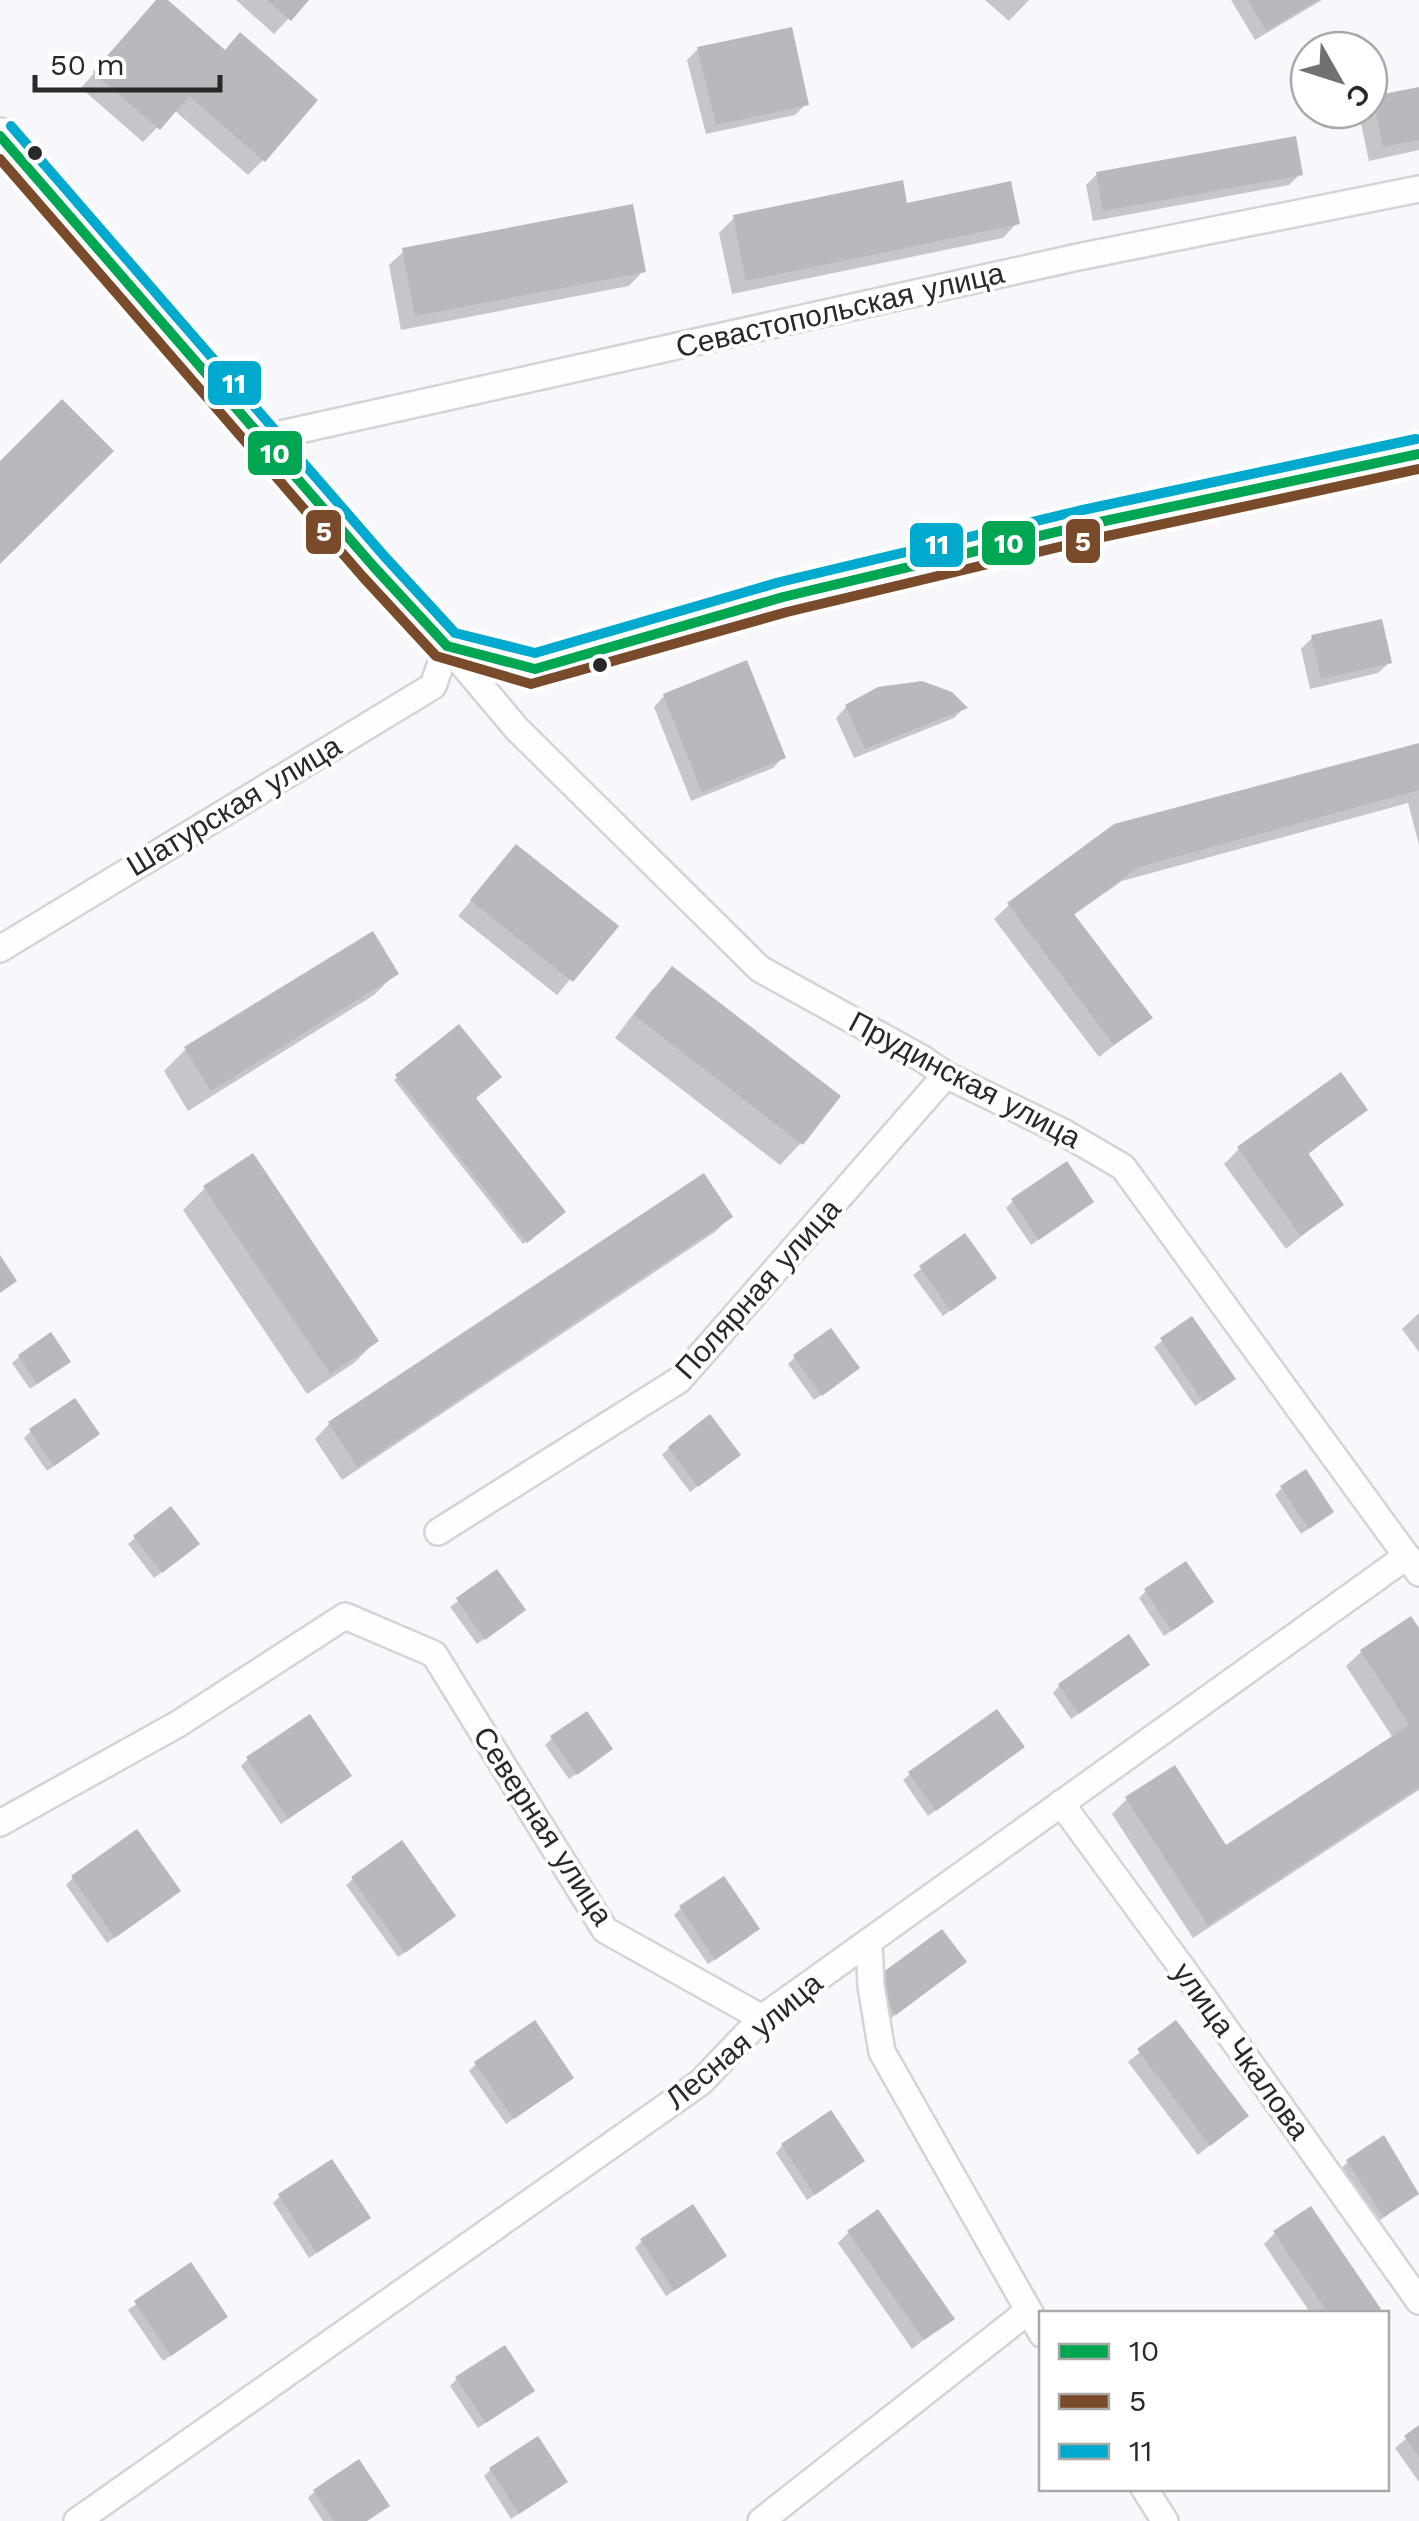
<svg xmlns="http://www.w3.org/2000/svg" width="1419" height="2521" viewBox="0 0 1419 2521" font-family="'Work Sans',sans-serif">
<rect width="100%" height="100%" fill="#f8f7fc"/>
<g fill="#0003">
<polygon points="158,0 164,0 263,160 248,175 174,110 143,142 81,88"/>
<polygon points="236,0 306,0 274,34"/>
<polygon points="985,0 1029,0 1009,21"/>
<polygon points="1231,0 1322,0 1255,40"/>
<polygon points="698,49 806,104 795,115 706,134 687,60"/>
<polygon points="1419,89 1419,150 1369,161 1359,114 1369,110 1369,104 1374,99"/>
<polygon points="1097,174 1300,174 1289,185 1093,221 1086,185"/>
<polygon points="905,206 1017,223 1003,238 732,294 719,233 734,218"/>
<polygon points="404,251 643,271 629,286 401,330 389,265"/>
<polygon points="1312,638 1389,663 1378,673 1310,689 1301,649"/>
<polygon points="664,696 783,757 773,768 691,801 654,707"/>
<polygon points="846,707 964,708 954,718 854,758 836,718"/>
<polygon points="1419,746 1419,845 1408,803 1122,881 1072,916 1149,1018 1099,1057 994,919 1009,905"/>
<polygon points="516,847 615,926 557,995 458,916"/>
<polygon points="672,969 801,1143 780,1165 615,1038 651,991"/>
<polygon points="396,973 374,995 188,1111 164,1071 186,1049"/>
<polygon points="459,1027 473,1098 563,1212 523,1244 394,1080"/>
<polygon points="1365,1109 1306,1156 1341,1204 1286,1249 1224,1164 1239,1149"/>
<polygon points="205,1188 376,1341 354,1363 307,1394 183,1210"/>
<polygon points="1013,1201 1091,1202 1031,1245 1006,1208"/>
<polygon points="730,1217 715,1232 342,1480 315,1439 329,1424"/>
<polygon points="964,1236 987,1284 943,1316 913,1275"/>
<polygon points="1419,1313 1419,1352 1402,1329"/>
<polygon points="1192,1319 1226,1385 1195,1406 1154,1347"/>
<polygon points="19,1357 61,1368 30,1389 12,1363"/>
<polygon points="795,1357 850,1375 814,1400 788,1364"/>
<polygon points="31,1431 90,1441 47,1471 24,1438"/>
<polygon points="669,1448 731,1461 690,1492 662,1455"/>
<polygon points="1282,1488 1324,1518 1301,1534 1275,1495"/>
<polygon points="135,1538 190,1550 154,1578 128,1544"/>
<polygon points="497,1572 516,1616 477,1644 450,1607"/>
<polygon points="1146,1591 1204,1609 1164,1636 1139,1598"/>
<polygon points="1419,1633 1419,1790 1193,1938 1112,1814 1127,1799 1226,1848 1393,1738 1346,1666 1361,1652"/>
<polygon points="1140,1671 1071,1719 1053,1693 1059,1686"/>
<polygon points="552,1738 603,1756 569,1779 545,1745"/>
<polygon points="1015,1754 928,1816 903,1780 910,1774"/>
<polygon points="248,1759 342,1782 281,1824 241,1766"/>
<polygon points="73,1878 171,1897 107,1943 66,1885"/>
<polygon points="353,1879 446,1923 398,1957 346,1885"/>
<polygon points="681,1908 750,1936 708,1964 674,1915"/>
<polygon points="963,1962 884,2024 862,1994"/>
<polygon points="1176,2023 1246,2116 1198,2155 1128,2062"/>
<polygon points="476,2064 564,2084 506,2124 469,2071"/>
<polygon points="782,2146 862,2161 807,2200 776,2153"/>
<polygon points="1348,2162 1418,2193 1372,2226 1337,2172"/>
<polygon points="280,2196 368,2218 309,2258 273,2203"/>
<polygon points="848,2233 952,2318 912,2349 838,2243"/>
<polygon points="1275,2233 1373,2314 1311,2314 1264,2244"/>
<polygon points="642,2241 717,2263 666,2296 635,2248"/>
<polygon points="191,2266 218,2323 163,2361 128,2310"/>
<polygon points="457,2379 531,2391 478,2428 450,2386"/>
<polygon points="1419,2428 1419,2482 1395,2448"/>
<polygon points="490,2470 565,2482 511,2519 484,2476"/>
<polygon points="314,2492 367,2521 323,2521 308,2498"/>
</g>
<g fill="#b9b8bc">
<polygon points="156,0 168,0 225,50 240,32 318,100 265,162 189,96 160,130 93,72"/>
<polygon points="267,0 309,0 291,21"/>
<polygon points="1248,0 1318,0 1266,31"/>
<polygon points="792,27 809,105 716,125 697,47"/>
<polygon points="1419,87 1419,140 1383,147 1373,96"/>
<polygon points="1296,136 1303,175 1103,211 1096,172"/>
<polygon points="903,180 907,203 1011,181 1020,224 746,281 733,215"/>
<polygon points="633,204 646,272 415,316 402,248"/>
<polygon points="62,399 114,451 0,564 0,461"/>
<polygon points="1382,619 1392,663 1321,679 1311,635"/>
<polygon points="747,660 786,758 702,792 663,694"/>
<polygon points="922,681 952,692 968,708 865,749 845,705 878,687"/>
<polygon points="1419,743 1419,790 1139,867 1074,914 1153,1018 1114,1045 1007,903 1114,824"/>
<polygon points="516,844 619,926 573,982 470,900"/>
<polygon points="373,931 399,974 211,1091 184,1047"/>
<polygon points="672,966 841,1096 803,1145 634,1015"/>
<polygon points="459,1024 502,1077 476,1098 566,1212 527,1243 395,1075"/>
<polygon points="1341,1072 1368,1110 1308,1153 1344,1205 1301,1236 1237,1147"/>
<polygon points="253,1153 379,1341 330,1374 203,1186"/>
<polygon points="1067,1161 1094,1202 1039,1240 1011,1199"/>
<polygon points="704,1173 733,1217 357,1467 328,1422"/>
<polygon points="965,1233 997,1278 951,1311 919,1266"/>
<polygon points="0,1255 17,1281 0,1293"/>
<polygon points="1192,1316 1236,1379 1203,1401 1160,1338"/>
<polygon points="831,1328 860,1368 822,1396 793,1355"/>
<polygon points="51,1332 71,1362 37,1384 18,1355"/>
<polygon points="75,1398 100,1434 54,1466 29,1429"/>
<polygon points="710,1414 741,1455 698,1487 668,1447"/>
<polygon points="1306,1469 1334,1512 1309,1529 1280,1486"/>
<polygon points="171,1506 200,1544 162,1573 133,1536"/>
<polygon points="1186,1561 1214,1602 1172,1631 1144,1589"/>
<polygon points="497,1569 526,1610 485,1640 456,1598"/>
<polygon points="1411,1616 1419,1628 1419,1787 1208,1925 1125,1797 1175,1765 1226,1845 1409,1725 1360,1650"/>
<polygon points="1129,1634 1150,1665 1079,1714 1058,1684"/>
<polygon points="997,1709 1025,1747 936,1811 908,1772"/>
<polygon points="587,1711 613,1749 577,1775 550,1736"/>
<polygon points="310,1714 352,1776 288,1819 246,1757"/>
<polygon points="137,1829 181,1891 115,1938 71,1876"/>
<polygon points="402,1840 456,1916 405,1953 351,1877"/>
<polygon points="724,1876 760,1929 715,1960 679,1906"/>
<polygon points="942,1929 967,1962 896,2015 871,1981"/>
<polygon points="535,2020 574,2078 514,2119 474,2062"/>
<polygon points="1176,2020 1249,2116 1210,2146 1137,2049"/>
<polygon points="831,2110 865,2161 815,2195 781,2144"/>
<polygon points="1384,2135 1419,2194 1384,2217 1346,2160"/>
<polygon points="332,2159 371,2218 317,2253 278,2194"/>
<polygon points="693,2204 727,2256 674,2291 640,2239"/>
<polygon points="1311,2206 1381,2309 1374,2314 1329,2314 1273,2231"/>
<polygon points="878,2209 955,2319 924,2340 847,2231"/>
<polygon points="191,2262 228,2317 171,2356 134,2301"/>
<polygon points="505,2345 535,2391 486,2423 455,2377"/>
<polygon points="1419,2425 1419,2457 1404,2436"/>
<polygon points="538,2436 568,2482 519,2514 489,2468"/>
<polygon points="359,2459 390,2506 367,2521 334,2521 313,2490"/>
</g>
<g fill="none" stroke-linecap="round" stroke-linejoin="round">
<g stroke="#d4d3d7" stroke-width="30">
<g id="street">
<polyline points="263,438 1078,257 1419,189"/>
<polyline points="447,646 517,729 760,969 923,1059 946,1075 1063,1132 1123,1167 1419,1573"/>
<polyline points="0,949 433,686 447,646"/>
<polyline points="438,1532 679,1380 946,1075"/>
<polyline points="1061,1803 1185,1972 1419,2301"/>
<polyline points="0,1823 178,1724 345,1616 434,1654 605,1930 762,2018"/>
<polyline points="869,1942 871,1986 882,2052 1042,2334"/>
<polyline points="1144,2488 1165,2521"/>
<polyline points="77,2521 701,2082 762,2018 1407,1556"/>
<polyline points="761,2521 1027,2312"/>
</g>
</g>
<g stroke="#d4d3d7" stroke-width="40">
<polyline id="secondary" points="0,136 374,567 447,646 535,669 783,597 1081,526 1419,454"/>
</g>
<use href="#street" stroke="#fefeff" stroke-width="25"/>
<use href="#secondary" stroke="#fefeff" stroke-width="35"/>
<g stroke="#fff" stroke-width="18">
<polyline id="bus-1" points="0,136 374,567 447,646 535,669 783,597 1081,526 1419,454"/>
</g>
<g stroke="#fff" stroke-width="18">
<polyline id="bus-2" points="0,159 363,577 436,656 531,684 787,612 1084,541 1419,469"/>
</g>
<g stroke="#fff" stroke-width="18">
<polyline id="bus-3" points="11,126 385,557 455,633 535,653 780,582 1078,511 1416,439"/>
</g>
<use href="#bus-1" stroke="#00a651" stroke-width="10"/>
<use href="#bus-2" stroke="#7a4b2a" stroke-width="10"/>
<use href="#bus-3" stroke="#00a9ce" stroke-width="10"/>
</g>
<g fill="#29292b" stroke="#fff" stroke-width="4">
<circle cx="35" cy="153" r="9"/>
<circle cx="600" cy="665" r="9"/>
</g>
<g text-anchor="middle" stroke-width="8" stroke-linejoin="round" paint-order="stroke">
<g font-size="30" fill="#29292b" stroke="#fff">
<text transform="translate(840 310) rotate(-13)" y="10">Севастопольская улица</text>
<text transform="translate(234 806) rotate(-31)" y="10">Шатурская улица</text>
<text transform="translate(965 1080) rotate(28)" y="10">Прудинская улица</text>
<text transform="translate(758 1289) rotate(-48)" y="10">Полярная улица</text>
<text transform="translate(543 1826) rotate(57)" y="10">Северная улица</text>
<text transform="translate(744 2041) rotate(-40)" y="10">Лесная улица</text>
<text transform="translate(1241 2051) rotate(54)" y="10">улица Чкалова</text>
</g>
</g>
<g stroke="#fff" stroke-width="4">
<rect x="206" y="359" width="57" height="48" rx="10" fill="#00a9ce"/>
<rect x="246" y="429" width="58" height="48" rx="10" fill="#00a651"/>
<rect x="304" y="508" width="39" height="48" rx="10" fill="#7a4b2a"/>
<rect x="1064" y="517" width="38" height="48" rx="10" fill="#7a4b2a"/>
<rect x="980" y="519" width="57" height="48" rx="10" fill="#00a651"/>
<rect x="908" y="521" width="57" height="48" rx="10" fill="#00a9ce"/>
</g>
<g font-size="28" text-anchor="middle" font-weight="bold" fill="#fff">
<text x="234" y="393">11</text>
<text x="275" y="463">10</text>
<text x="324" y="541">5</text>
<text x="1083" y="551">5</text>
<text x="1009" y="553">10</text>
<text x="937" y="554">11</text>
</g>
<rect x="1039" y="2311" width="350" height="180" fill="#ffffff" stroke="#a9a9aa" stroke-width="2.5"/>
<rect x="1059" y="2344" width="50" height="15" fill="#00a651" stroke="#a9a9aa" stroke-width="2.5"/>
<text x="1129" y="2361" font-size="30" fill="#29292b">10</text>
<rect x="1059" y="2394" width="50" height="15" fill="#7a4b2a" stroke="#a9a9aa" stroke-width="2.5"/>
<text x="1129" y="2411" font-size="30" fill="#29292b">5</text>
<rect x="1059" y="2444" width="50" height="15" fill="#00a9ce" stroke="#a9a9aa" stroke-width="2.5"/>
<text x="1129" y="2461" font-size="30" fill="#29292b">11</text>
<g transform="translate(1339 80) rotate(129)"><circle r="48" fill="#ffffff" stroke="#a9a9aa" stroke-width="2.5"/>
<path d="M0-8L18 38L0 25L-18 38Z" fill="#717174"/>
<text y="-15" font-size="28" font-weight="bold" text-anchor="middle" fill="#29292b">С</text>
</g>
<path d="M35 75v15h185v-15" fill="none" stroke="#29292b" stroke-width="5"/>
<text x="50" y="75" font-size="30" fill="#29292b" stroke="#ffffff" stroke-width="8" paint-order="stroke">50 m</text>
</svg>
